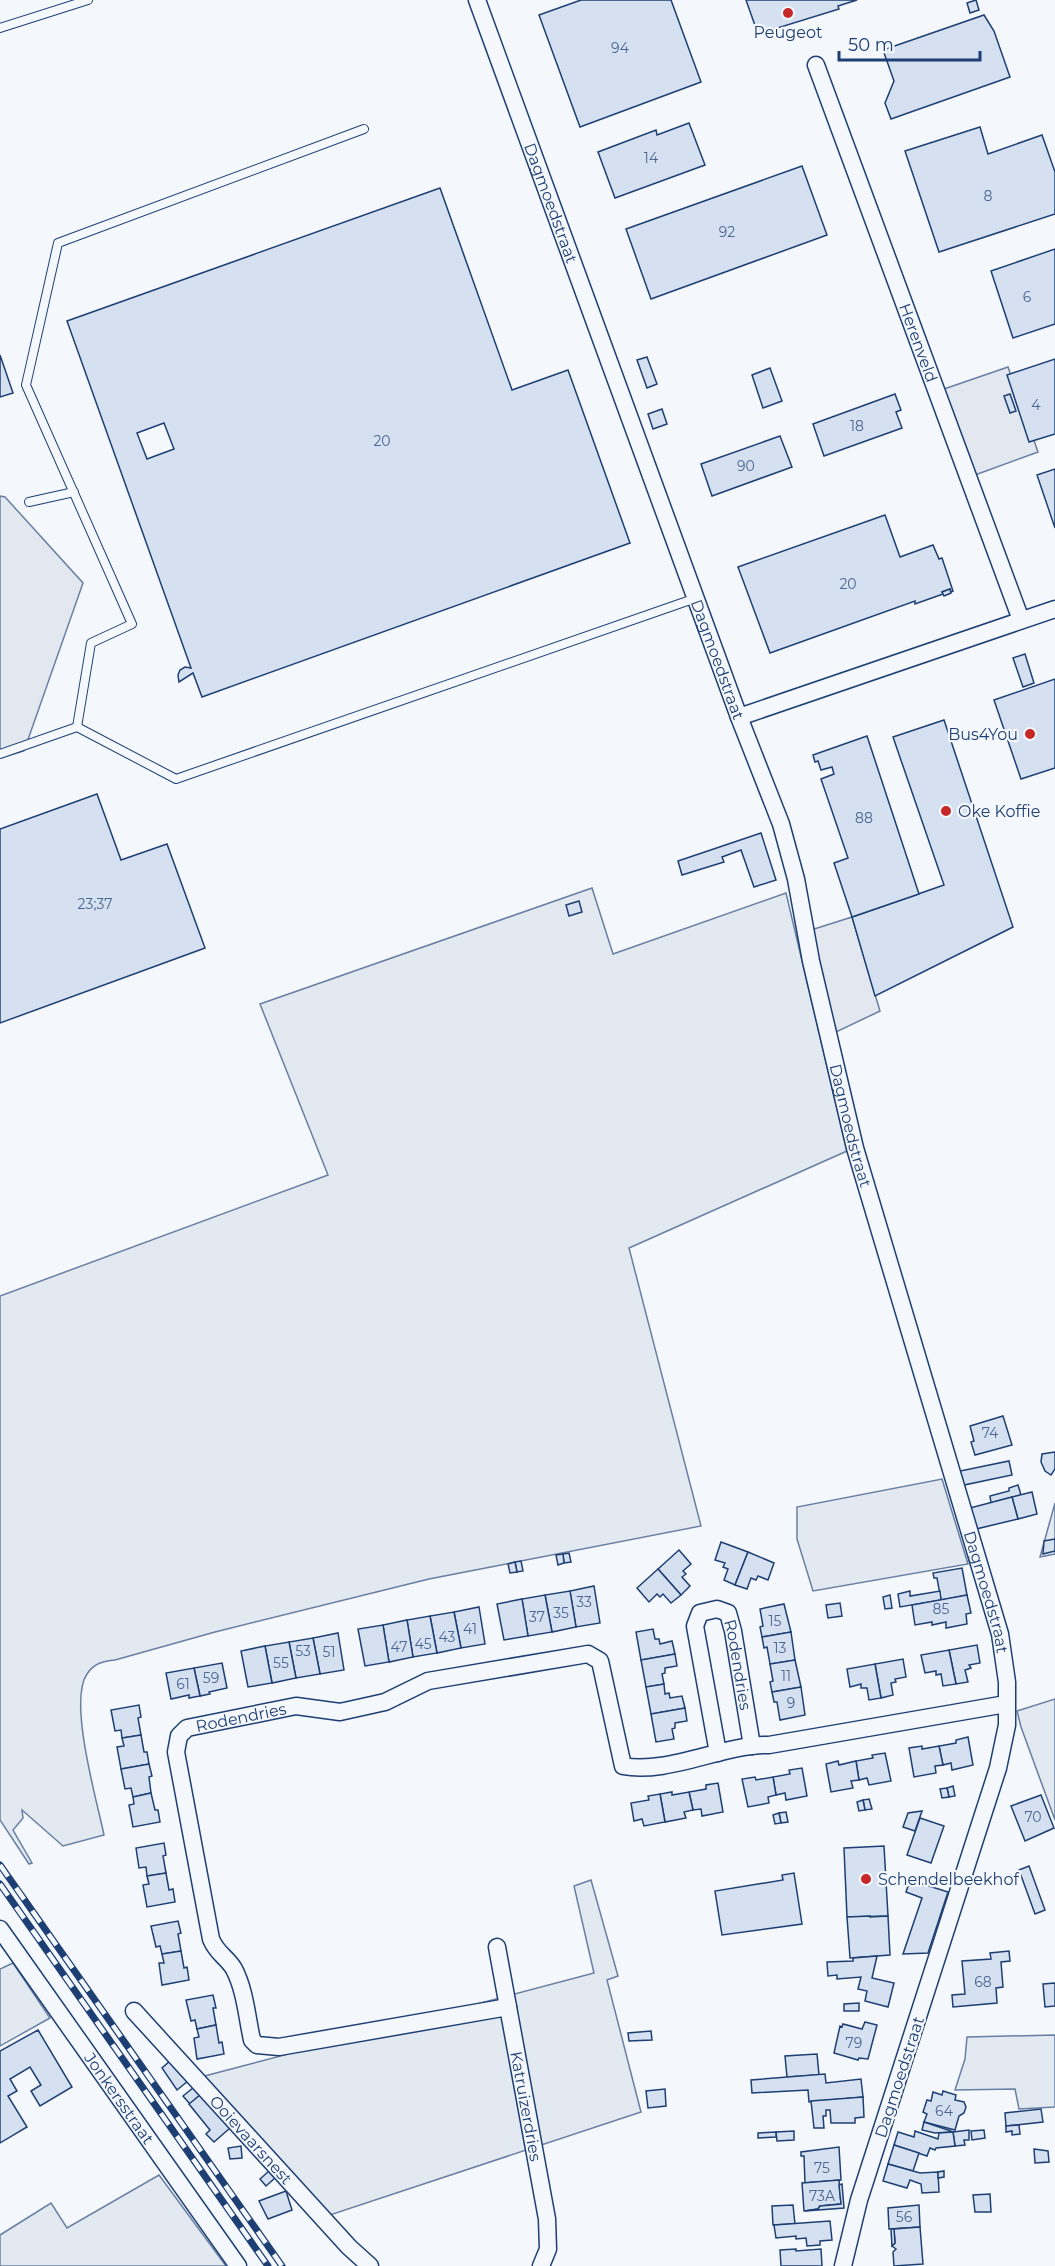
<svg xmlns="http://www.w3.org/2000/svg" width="1055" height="2266" viewBox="0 0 1055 2266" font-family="Montserrat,sans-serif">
<rect width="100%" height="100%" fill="#f4f7fb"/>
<g fill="#e3e9f0" stroke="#687fa3" stroke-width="1.5">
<path d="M592 888 613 954 786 893 847 1151 629 1248 701 1526 429 1579 215 1632 115 1660C104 1661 94 1663 87 1674 68 1701 97 1801 104 1835L63 1846 22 1810 23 1818 13 1830 32 1863 29 1864 0 1820V1296L328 1175 260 1004Z"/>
<polygon points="942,1479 968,1564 813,1591 797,1539 797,1507"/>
<polygon points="1055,1503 1055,1554 1040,1557"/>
<polygon points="1055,1699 1055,1820 1021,1727 1017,1711"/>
<polygon points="591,1880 618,1976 607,1980 641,2112 327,2216 201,2077 594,1973 574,1886"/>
<polygon points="13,1963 50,2018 0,2046 0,1969"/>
<polygon points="1055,2035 1055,2107 1019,2109 1015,2089 955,2090 965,2059 967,2037"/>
<polygon points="159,2175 226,2266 0,2266 0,2235 51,2203 67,2228"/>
</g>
<g fill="#e3e8f0" stroke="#687fa3" stroke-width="1.5">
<polygon points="1008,367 1038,452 975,475 944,389"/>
<polygon points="0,496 5,497 83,583 24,751 0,758"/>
<polygon points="852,917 880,1011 834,1033 811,930"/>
</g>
<g fill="#d5e0f0" stroke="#1d3f73" stroke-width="1.5" fill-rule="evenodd">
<polygon points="581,0 671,0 701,82 580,127 539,15"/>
<polygon points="746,0 857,0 838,6 839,9 758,34"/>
<polygon points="976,0 979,10 970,13 967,3"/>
<polygon points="984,15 994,31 1010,77 891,119 885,103 894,81 883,50"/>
<polygon points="689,123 705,165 615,198 598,152 656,130 657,135"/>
<polygon points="980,127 988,154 1042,135 1055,172 1055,214 939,252 905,151"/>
<polygon points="802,166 827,235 651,299 626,229"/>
<path d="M440 188 512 390 568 370 630 543 202 697 193 673 179 682 178 675 180 670 185 667 191 668 67 321ZM164 423 174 449 147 459 137 433Z"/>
<polygon points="1055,249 1055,324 1013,338 991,271"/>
<polygon points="0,355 13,393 0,397"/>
<polygon points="647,357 657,384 647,388 637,360"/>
<polygon points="1055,359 1055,434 1029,442 1007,375"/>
<polygon points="770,368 782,401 763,408 752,375"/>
<polygon points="895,394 901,410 896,412 902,428 824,456 813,424"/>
<polygon points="1010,394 1016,411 1010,413 1004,396"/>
<polygon points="662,409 667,424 653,429 648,414"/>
<polygon points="780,436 792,467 712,496 701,464"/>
<polygon points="1055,469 1055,528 1037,475"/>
<polygon points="885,515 900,557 933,545 939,559 942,558 953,591 951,592 950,589 942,592 943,594 915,604 915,601 770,653 738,567"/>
<polygon points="950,589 951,593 944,596 942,592"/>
<polygon points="1025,654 1034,683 1023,687 1013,658"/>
<polygon points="1055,679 1055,768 1021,779 994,700"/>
<polygon points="944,720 1013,927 875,996 852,917 944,885 893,737"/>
<polygon points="867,736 919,894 852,917 834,863 848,858 821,779 834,774 832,767 821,770 818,761 815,762 813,755"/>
<polygon points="97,794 121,860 167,844 205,948 0,1023 0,829"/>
<polygon points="761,833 776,880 754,887 741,850 722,857 724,862 682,875 678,861"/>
<polygon points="579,901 582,912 569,916 566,905"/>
<polygon points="1003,1416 1012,1445 975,1455 971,1442 974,1441 970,1426"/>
<polygon points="1055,1452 1055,1469 1051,1475 1045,1471 1041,1462 1042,1454"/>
<polygon points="1009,1461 1012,1475 964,1485 960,1471"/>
<polygon points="1018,1485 1021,1495 991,1503 990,1496 1009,1491 1009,1488"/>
<polygon points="1032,1492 1037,1514 1018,1519 1012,1497"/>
<polygon points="1012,1497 1018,1519 976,1529 970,1508"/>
<polygon points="1055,1539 1055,1551 1043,1554 1044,1541"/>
<polygon points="721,1542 748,1552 735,1585 724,1580 728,1569 723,1567 725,1563 715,1560"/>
<polygon points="679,1550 691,1564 683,1571 686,1574 682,1577 690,1586 681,1595 658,1569"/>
<polygon points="748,1552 774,1563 768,1580 758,1576 756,1580 751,1578 747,1589 735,1585"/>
<polygon points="569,1553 571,1562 564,1563 563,1554"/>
<polygon points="563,1554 564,1563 558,1565 556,1555"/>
<polygon points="521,1561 523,1571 517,1572 515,1562"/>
<polygon points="515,1562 517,1572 510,1573 508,1564"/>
<polygon points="962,1568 967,1595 941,1600 937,1578 934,1578 933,1573"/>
<polygon points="658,1569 681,1595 671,1603 663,1594 660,1597 657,1594 649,1602 637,1588"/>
<polygon points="594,1586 600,1623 576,1627 570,1591"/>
<polygon points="570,1591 576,1627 552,1632 545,1595"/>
<polygon points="910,1591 910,1596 940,1591 941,1600 900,1607 898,1594"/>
<polygon points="545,1595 552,1632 528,1636 522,1599"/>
<polygon points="890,1595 892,1608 885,1609 883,1597"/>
<polygon points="967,1595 971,1613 966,1614 967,1624 946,1628 946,1622 932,1625 932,1622 915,1625 912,1605"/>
<polygon points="522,1599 528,1636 504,1640 497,1604"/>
<polygon points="840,1603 842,1616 828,1618 826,1605"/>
<polygon points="784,1604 791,1632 762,1637 760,1627 763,1626 760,1609"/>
<polygon points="479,1607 485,1644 461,1648 454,1612"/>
<polygon points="454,1612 461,1648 437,1653 430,1616"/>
<polygon points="430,1616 437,1653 413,1657 407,1620"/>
<polygon points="407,1620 413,1657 389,1662 383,1625"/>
<polygon points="383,1625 389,1662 365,1666 358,1629"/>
<polygon points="653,1629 655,1639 659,1639 660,1644 672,1641 675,1654 641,1660 636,1632"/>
<polygon points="791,1632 795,1660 770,1664 767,1647 764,1648 762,1637"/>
<polygon points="338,1633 344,1670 320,1674 313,1638"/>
<polygon points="313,1638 320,1674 296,1678 289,1642"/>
<polygon points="289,1642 296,1678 272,1683 265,1646"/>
<polygon points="977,1645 980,1663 969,1665 971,1668 965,1670 968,1682 956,1684 949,1650"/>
<polygon points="265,1646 272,1683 248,1687 241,1651"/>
<polygon points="949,1650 956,1684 943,1686 941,1674 936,1675 936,1671 925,1673 921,1655"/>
<polygon points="675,1654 677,1666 665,1668 665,1673 662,1674 664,1684 646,1687 641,1660"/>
<polygon points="903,1659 906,1677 895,1679 896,1682 891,1683 893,1695 881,1698 875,1664"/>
<polygon points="795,1660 801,1687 772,1692 770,1682 773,1681 770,1664"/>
<polygon points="222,1663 227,1688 209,1692 210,1694 200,1696 194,1668"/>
<polygon points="875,1664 881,1698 869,1700 867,1688 861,1688 861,1684 850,1687 847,1669"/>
<polygon points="194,1668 200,1696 189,1698 189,1695 171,1699 166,1673"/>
<polygon points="664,1684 665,1694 669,1693 670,1698 682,1696 685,1708 651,1714 646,1687"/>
<polygon points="801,1687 805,1715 780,1720 777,1702 774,1702 772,1692"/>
<polygon points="139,1705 141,1717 138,1718 141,1735 122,1738 121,1730 115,1731 111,1710"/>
<polygon points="685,1708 687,1721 675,1723 675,1728 672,1729 674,1739 656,1742 651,1714"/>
<polygon points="141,1735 144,1752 147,1752 149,1764 121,1769 117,1747 124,1746 122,1738"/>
<polygon points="968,1737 973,1765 952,1770 951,1763 943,1765 939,1746 956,1743 956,1740"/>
<polygon points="922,1746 922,1749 939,1746 943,1765 935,1766 936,1773 914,1777 909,1748"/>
<polygon points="885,1753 891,1781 869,1785 867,1778 859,1780 856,1761 873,1758 872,1755"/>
<polygon points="838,1761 839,1765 856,1761 859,1780 851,1781 853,1788 831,1792 826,1764"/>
<polygon points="149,1764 152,1776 149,1777 151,1793 133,1797 131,1788 125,1789 121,1769"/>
<polygon points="802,1768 807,1796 786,1800 785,1793 776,1795 773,1777 790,1774 789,1770"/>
<polygon points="755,1777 756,1780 773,1777 776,1795 768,1797 769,1803 748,1807 742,1779"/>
<polygon points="718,1783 723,1812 702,1816 701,1809 693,1810 689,1792 706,1789 706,1785"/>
<polygon points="953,1786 955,1796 949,1797 947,1788"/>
<polygon points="947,1788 949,1797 942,1798 940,1789"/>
<polygon points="672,1792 672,1795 689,1792 693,1810 684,1812 686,1818 665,1822 660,1794"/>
<polygon points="151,1793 155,1810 158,1810 160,1822 133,1827 129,1805 134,1804 133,1797"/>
<polygon points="660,1794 665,1822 644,1826 642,1819 634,1821 631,1803 649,1800 648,1796"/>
<polygon points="1041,1795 1054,1828 1025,1841 1011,1806"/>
<polygon points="869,1799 872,1809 865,1810 863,1800"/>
<polygon points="863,1800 865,1810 859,1811 857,1802"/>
<polygon points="922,1811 915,1831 903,1827 908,1813"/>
<polygon points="786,1812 788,1822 781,1823 779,1813"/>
<polygon points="779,1813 781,1823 775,1824 773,1815"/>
<polygon points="920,1818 944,1826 931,1863 907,1855"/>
<polygon points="164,1843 166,1855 163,1856 166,1873 147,1876 146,1867 139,1868 136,1848"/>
<polygon points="884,1846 888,1916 847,1917 844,1848"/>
<polygon points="1029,1866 1045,1910 1035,1914 1019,1870"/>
<polygon points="166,1873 169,1890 173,1889 175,1902 147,1907 143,1885 149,1884 147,1876"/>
<polygon points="794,1873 802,1924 722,1935 715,1891 783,1880 782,1875"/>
<polygon points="910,1880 948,1892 928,1953 903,1954 922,1898 906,1892"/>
<polygon points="870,1916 870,1917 888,1916 890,1955 850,1958 847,1917"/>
<polygon points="178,1921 181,1933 178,1934 181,1951 162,1954 160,1946 156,1947 151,1926"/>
<polygon points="181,1951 184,1968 187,1967 189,1980 162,1985 159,1963 164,1963 162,1954"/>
<polygon points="1009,1951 1010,1961 1001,1962 1003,1987 996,1988 997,2003 953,2007 952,1995 965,1994 962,1961 991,1959 990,1953"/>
<polygon points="877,1956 872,1978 894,1983 888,2007 865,2001 867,1991 858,1989 861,1977 837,1979 837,1975 828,1976 827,1962 853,1961 853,1958"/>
<polygon points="1055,1983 1055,2006 1045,2007 1043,1984"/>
<polygon points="213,1995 216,2008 213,2008 216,2025 197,2029 195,2020 191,2021 186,2000"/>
<polygon points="859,2003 859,2011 844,2011 844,2004"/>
<polygon points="865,2022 877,2025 868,2059 859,2058 858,2060 834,2053 840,2026 842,2027 843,2024 862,2029"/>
<polygon points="216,2025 219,2043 222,2042 224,2054 197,2059 194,2038 199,2037 197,2029"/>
<polygon points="38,2030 72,2087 40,2106 31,2091 41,2085 30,2067 10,2079 17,2091 8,2096 27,2127 0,2143 0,2051"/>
<polygon points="651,2031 652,2040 629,2041 628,2033"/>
<polygon points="817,2054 819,2075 787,2077 785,2056"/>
<polygon points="170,2061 188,2081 177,2090 162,2068"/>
<polygon points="825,2074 826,2083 861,2079 863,2097 809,2102 808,2090 752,2093 751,2080"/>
<polygon points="193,2088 200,2095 190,2104 183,2096"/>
<polygon points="665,2089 666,2106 648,2108 646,2091"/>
<polygon points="943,2091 956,2095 955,2100 964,2102 966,2107 964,2113 959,2116 955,2130 924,2122 927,2114 923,2112 927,2100 931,2101 933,2092 942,2095"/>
<polygon points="200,2095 230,2128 214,2142 206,2134 210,2130 189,2104"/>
<polygon points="863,2097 864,2117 855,2118 855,2123 831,2123 830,2110 826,2110 826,2116 823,2116 824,2128 814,2128 811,2101"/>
<polygon points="1041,2109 1043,2122 1006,2126 1005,2113"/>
<polygon points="924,2122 951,2131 951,2132 935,2133 922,2130"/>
<polygon points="1019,2125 1020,2134 1012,2135 1012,2131 1006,2132 1006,2126"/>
<polygon points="969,2130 969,2140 964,2140 965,2145 955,2146 953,2132"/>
<polygon points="984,2130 985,2138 972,2140 971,2131"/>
<polygon points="794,2131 794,2140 777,2141 776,2132"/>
<polygon points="915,2131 938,2139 939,2133 953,2132 955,2146 936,2148 935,2150 930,2148 927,2156 894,2145 898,2132 914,2137"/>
<polygon points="776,2132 776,2137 758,2138 758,2133"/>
<polygon points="894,2145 919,2153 913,2171 888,2164"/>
<polygon points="241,2146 242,2158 230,2159 228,2148"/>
<polygon points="839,2147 841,2180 805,2183 804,2156 801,2156 801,2152"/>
<polygon points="1034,2149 1048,2151 1049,2162 1035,2163"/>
<polygon points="888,2164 920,2173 938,2172 939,2192 922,2193 921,2184 910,2180 907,2188 883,2181"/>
<polygon points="269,2171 275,2178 266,2186 260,2179"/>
<polygon points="944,2171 944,2177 938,2178 938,2172"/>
<polygon points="839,2180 841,2204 820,2206 818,2209 804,2211 802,2183"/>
<polygon points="842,2184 844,2208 805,2211 818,2209 820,2206 841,2204 839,2185"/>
<polygon points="286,2191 292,2210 268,2219 259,2201"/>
<polygon points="990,2194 991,2212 975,2212 973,2195"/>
<polygon points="793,2205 795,2224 773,2225 772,2206"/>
<polygon points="919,2205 920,2227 889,2229 888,2208"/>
<polygon points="830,2221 832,2240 820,2241 820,2245 807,2246 806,2238 796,2239 796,2236 776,2238 774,2225"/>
<polygon points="920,2227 923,2264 894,2266 893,2252 896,2249 892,2246 895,2243 894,2229"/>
<polygon points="891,2229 894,2229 895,2243 892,2246"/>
<polygon points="796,2249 796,2251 821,2249 822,2266 781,2266 780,2250"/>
</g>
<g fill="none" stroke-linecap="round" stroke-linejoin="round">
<g stroke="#1d3f73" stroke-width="10">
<g id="lane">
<polyline points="0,28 88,0"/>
<polyline points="29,502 74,492"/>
<polyline points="77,727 176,779 696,598"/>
<polyline points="0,754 77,727 91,643 132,624 26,385 58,243 364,129"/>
</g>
</g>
<g stroke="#1d3f73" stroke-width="19">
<g id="street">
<path id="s1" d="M477 0 739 717 781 824 796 879 811 961 855 1148 1000 1634 1007 1682V1725L998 1768 859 2200 843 2266"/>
<path id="s2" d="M816 65 1021 620"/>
<polyline points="739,717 1055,609"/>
<path id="s3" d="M718 1753 695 1626 700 1613 717 1609 728 1613 733 1631 752 1746"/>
<path id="s4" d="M0 1929 238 2266"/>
<path id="s5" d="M497 1947 547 2219 548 2249 541 2266"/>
<path id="s6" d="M508 2007 279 2047 257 2045 252 2040C247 2017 245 1990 234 1969 227 1957 217 1954 211 1939L176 1752 179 1736 187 1728 296 1706 340 1712 385 1702 428 1681 588 1654 600 1661 623 1766C667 1775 724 1744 769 1745L1006 1704"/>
<path id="s7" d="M134 2011 349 2247 370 2266"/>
</g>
</g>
<use href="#lane" stroke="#f4f7fb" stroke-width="8"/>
<use href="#street" stroke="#f4f7fb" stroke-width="16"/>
<g stroke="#1d3f73" stroke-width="7">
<g id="rail">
<polyline points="0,1865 282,2266"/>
<polyline points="0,1884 268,2266"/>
</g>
</g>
<use href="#rail" stroke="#f4f7fb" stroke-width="4.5" stroke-dasharray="14" stroke-linecap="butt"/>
</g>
<g fill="#c62828" stroke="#f4f7fb" stroke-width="2">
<circle cx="788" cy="13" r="6"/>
<circle cx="1030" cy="734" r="6"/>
<circle cx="946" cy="811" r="6"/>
<circle cx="866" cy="1879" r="6"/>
</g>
<g text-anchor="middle" stroke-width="4.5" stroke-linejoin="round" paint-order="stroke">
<g font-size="14" fill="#4b6792">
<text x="620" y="53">94</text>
<text x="651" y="163">14</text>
<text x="988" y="201">8</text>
<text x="727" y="237">92</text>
<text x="1027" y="302">6</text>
<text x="1036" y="410">4</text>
<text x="857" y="431">18</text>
<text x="382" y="446">20</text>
<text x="746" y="471">90</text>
<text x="848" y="589">20</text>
<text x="864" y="823">88</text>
<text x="95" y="909">23;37</text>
<text x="990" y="1438">74</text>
<text x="584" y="1607">33</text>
<text x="941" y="1614">85</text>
<text x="561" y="1618">35</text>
<text x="537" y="1622">37</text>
<text x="775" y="1626">15</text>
<text x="470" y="1634">41</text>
<text x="447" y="1642">43</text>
<text x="423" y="1649">45</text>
<text x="399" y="1652">47</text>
<text x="780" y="1653">13</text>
<text x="303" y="1656">53</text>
<text x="329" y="1657">51</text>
<text x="281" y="1668">55</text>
<text x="786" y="1681">11</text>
<text x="211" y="1683">59</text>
<text x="183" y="1689">61</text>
<text x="791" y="1708">9</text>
<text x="1033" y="1822">70</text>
<text x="983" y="1987">68</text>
<text x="854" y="2048">79</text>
<text x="944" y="2116">64</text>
<text x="822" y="2173">75</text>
<text x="822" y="2201">73A</text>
<text x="904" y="2222">56</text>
</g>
<g font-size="16" fill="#1d3f73" stroke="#f4f7fb" text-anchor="start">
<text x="788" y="38" text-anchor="middle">Peugeot</text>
<text x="1018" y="740" text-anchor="end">Bus4You</text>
<text x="958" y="817">Oke Koffie</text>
<text x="878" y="1885">Schendelbeekhof</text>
</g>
<g font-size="16" fill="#1d3f73" stroke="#f4f7fb">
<text dy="6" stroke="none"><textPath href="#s1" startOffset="216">Dagmoedstraat</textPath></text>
<text dy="6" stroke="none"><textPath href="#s2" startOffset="296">Herenveld</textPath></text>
<text dy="6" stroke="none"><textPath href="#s1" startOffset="702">Dagmoedstraat</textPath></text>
<text dy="6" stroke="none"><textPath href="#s1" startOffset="1188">Dagmoedstraat</textPath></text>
<text dy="6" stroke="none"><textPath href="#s1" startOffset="1674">Dagmoedstraat</textPath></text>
<text dy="6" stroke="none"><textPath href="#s3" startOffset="225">Rodendries</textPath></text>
<text dy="6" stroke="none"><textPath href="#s6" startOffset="646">Rodendries</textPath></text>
<text transform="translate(899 2077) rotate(-72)" y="6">Dagmoedstraat</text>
<text dy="6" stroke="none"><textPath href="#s4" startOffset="207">Jonkersstraat</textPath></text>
<text dy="6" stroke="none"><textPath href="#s5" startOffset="162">Katruizerdries</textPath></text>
<text dy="6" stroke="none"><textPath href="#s7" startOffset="174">Ooievaarsnest</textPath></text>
</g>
</g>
<path d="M839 51v9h141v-9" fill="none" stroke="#1d3f73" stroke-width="3"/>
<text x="848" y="51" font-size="18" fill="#1d3f73" stroke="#f4f7fb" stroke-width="4.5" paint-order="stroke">50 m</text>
</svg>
